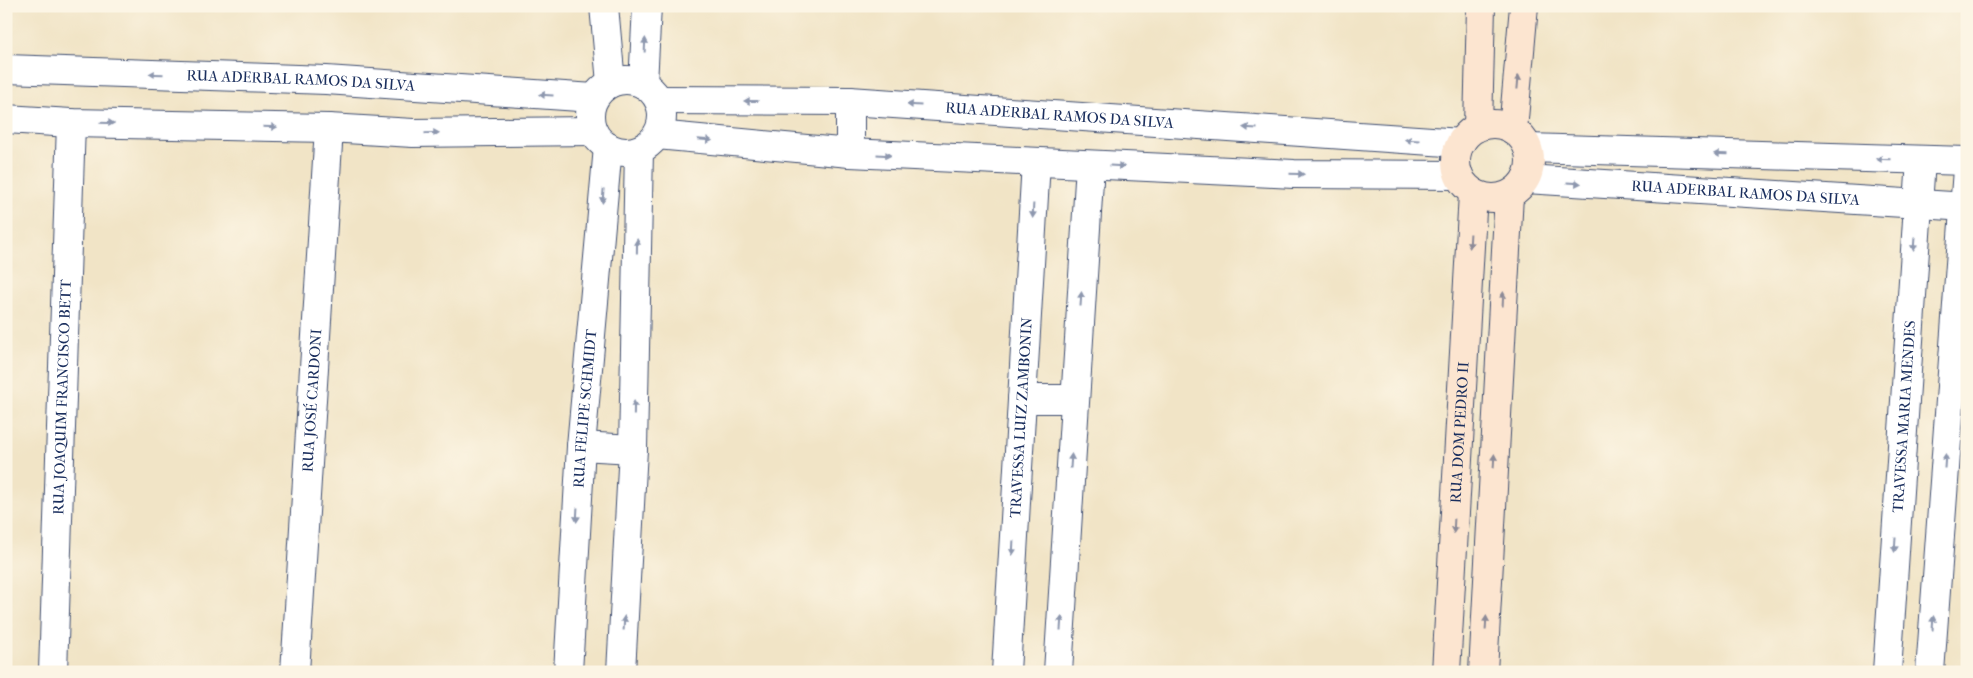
<svg xmlns="http://www.w3.org/2000/svg" width="1973" height="678" viewBox="0 0 1973 678" font-family="'IM FELL French Canon',serif">
<rect width="100%" height="100%" fill="#fcf5e5"/>
<filter id="ink" filterUnits="userSpaceOnUse"><feTurbulence type="fractalNoise" baseFrequency=".02" numOctaves="2"/><feDisplacementMap in="SourceGraphic" scale="10" xChannelSelector="R" yChannelSelector="G"/><feConvolveMatrix kernelMatrix="1 2 1 2 8 2 1 2 1" color-interpolation-filters="sRGB"/></filter>
<filter id="wash" filterUnits="userSpaceOnUse"><feTurbulence type="fractalNoise" baseFrequency=".0096" numOctaves="4" result="noise"/><feDisplacementMap in="SourceGraphic" scale="20" xChannelSelector="R" yChannelSelector="G"/><feGaussianBlur stdDeviation="1.12" result="paint"/><feColorMatrix in="noise" values="0 0 0 0 0 0 0 0 0 0 0 0 0 0 0 0 0 1.4 0 .05"/><feComposite in="paint" operator="in"/></filter>
<g filter="url(#wash)">
<rect width="100%" height="100%" fill="#f1e4c6"/>
</g>
<g filter="url(#ink)">
<g fill="none" stroke-linecap="round" stroke-linejoin="round">
<g stroke="#3b4a6e" stroke-width="30">
<g id="street">
<polyline points="604,6 611,83"/>
<path id="s1" d="M6 69 326 80 594 98"/>
<circle cx="626" cy="116" r="36"/>
<polyline points="643,84 647,6"/>
<path id="s2" d="M659 100 850 101 1461 143"/>
<polyline points="6,119 71,123 329,128 413,133 593,131"/>
<polyline points="657,135 850,153 1294,174 1459,175"/>
<polyline points="1528,148 1967,161"/>
<polyline points="850,153 850,101"/>
<path id="s3" d="M1526 179 1967 207"/>
<polyline points="1022,399 1075,399"/>
<polyline points="581,446 633,449"/>
<path id="s4" d="M53 672 71 123"/>
<path id="s5" d="M295 672 329 128"/>
<path id="s6" d="M568 672 581 446 608 147"/>
<polyline points="621,672 633,449 639,150"/>
<path id="s7" d="M1006 672 1036 162"/>
<polyline points="1058,672 1090,165"/>
<path id="s8" d="M1887 672 1921 160"/>
<polyline points="1930,672 1967,169"/>
</g>
</g>
<g stroke="#3b4a6e" stroke-width="30">
<g id="secondary">
<circle cx="1493" cy="161" r="37"/>
<polyline points="1478,127 1481,6"/>
<polyline points="1513,130 1524,6"/>
<path id="s9" d="M1446 672 1473 193"/>
<polyline points="1483,672 1509,195"/>
</g>
</g>
<use href="#street" stroke="#fff" stroke-width="28"/>
<use href="#secondary" stroke="#fce5d0" stroke-width="28"/>
</g>
<defs><path id="oneway-solid" d="M-6-.8H1V-3.2L6.5 0L1 3.2V.8H-6Z" transform="scale(1.25)"/></defs>
<g fill="#8d97ae">
<use href="#oneway-solid" transform="translate(645 45) rotate(-87)"/>
<use href="#oneway-solid" transform="translate(156 74) rotate(-178)"/>
<use href="#oneway-solid" transform="translate(546 95) rotate(-176)"/>
<use href="#oneway-solid" transform="translate(751 101) rotate(-180)"/>
<use href="#oneway-solid" transform="translate(914 105) rotate(-176)"/>
<use href="#oneway-solid" transform="translate(107 123) rotate(1)"/>
<use href="#oneway-solid" transform="translate(270 127) rotate(1)"/>
<use href="#oneway-solid" transform="translate(1250 128) rotate(-176)"/>
<use href="#oneway-solid" transform="translate(432 133) rotate(-1)"/>
<use href="#oneway-solid" transform="translate(705 140) rotate(5)"/>
<use href="#oneway-solid" transform="translate(1412 140) rotate(-176)"/>
<use href="#oneway-solid" transform="translate(1721 154) rotate(-178)"/>
<use href="#oneway-solid" transform="translate(884 155) rotate(3)"/>
<use href="#oneway-solid" transform="translate(1883 159) rotate(-178)"/>
<use href="#oneway-solid" transform="translate(1117 166) rotate(3)"/>
<use href="#oneway-solid" transform="translate(1297 174) rotate(1)"/>
<use href="#oneway-solid" transform="translate(1574 183) rotate(4)"/>
<use href="#oneway-solid" transform="translate(603 196) rotate(95)"/>
<use href="#oneway-solid" transform="translate(1033 211) rotate(93)"/>
<use href="#oneway-solid" transform="translate(1914 244) rotate(94)"/>
<use href="#oneway-solid" transform="translate(637 246) rotate(-89)"/>
<use href="#oneway-solid" transform="translate(1081 299) rotate(-86)"/>
<use href="#oneway-solid" transform="translate(634 408) rotate(-89)"/>
<use href="#oneway-solid" transform="translate(1071 461) rotate(-86)"/>
<use href="#oneway-solid" transform="translate(1945 461) rotate(-86)"/>
<use href="#oneway-solid" transform="translate(577 515) rotate(93)"/>
<use href="#oneway-solid" transform="translate(1895 545) rotate(94)"/>
<use href="#oneway-solid" transform="translate(1013 548) rotate(93)"/>
<use href="#oneway-solid" transform="translate(624 623) rotate(-87)"/>
<use href="#oneway-solid" transform="translate(1061 623) rotate(-86)"/>
<use href="#oneway-solid" transform="translate(1933 623) rotate(-86)"/>
</g>
<g fill="#8c8a97">
<use href="#oneway-solid" transform="translate(1518 82) rotate(-85)"/>
<use href="#oneway-solid" transform="translate(1470 241) rotate(93)"/>
<use href="#oneway-solid" transform="translate(1503 299) rotate(-87)"/>
<use href="#oneway-solid" transform="translate(1494 461) rotate(-87)"/>
<use href="#oneway-solid" transform="translate(1454 526) rotate(93)"/>
<use href="#oneway-solid" transform="translate(1486 623) rotate(-87)"/>
</g>
</g>
<g text-anchor="middle" stroke-width="4" stroke-linejoin="round" paint-order="stroke">
<g font-size="15" fill="#1b2f5e" stroke="#fcf5e5">
<text dy="5" stroke="none"><textPath href="#s1" startOffset="295">RUA ADERBAL RAMOS DA SILVA</textPath></text>
<text dy="5" stroke="none"><textPath href="#s2" startOffset="401">RUA ADERBAL RAMOS DA SILVA</textPath></text>
<text dy="5" stroke="none"><textPath href="#s3" startOffset="220">RUA ADERBAL RAMOS DA SILVA</textPath></text>
<text dy="5" stroke="none"><textPath href="#s4" startOffset="275">RUA JOAQUIM FRANCISCO BETT</textPath></text>
<text dy="5" stroke="none"><textPath href="#s5" startOffset="272">RUA JOSÉ CARDONI</textPath></text>
<text dy="5" stroke="none"><textPath href="#s6" startOffset="264">RUA FELIPE SCHMIDT</textPath></text>
<text dy="5" stroke="none"><textPath href="#s8" startOffset="256">TRAVESSA MARIA MENDES</textPath></text>
<text dy="5" stroke="none"><textPath href="#s7" startOffset="255">TRAVESSA LUIZ ZAMBONIN</textPath></text>
<text dy="5" stroke="none"><textPath href="#s9" startOffset="240">RUA DOM PEDRO II</textPath></text>
</g>
</g>
<rect width="1973" height="678" fill="none" stroke="#fcf5e5" stroke-width="25"/>
</svg>
